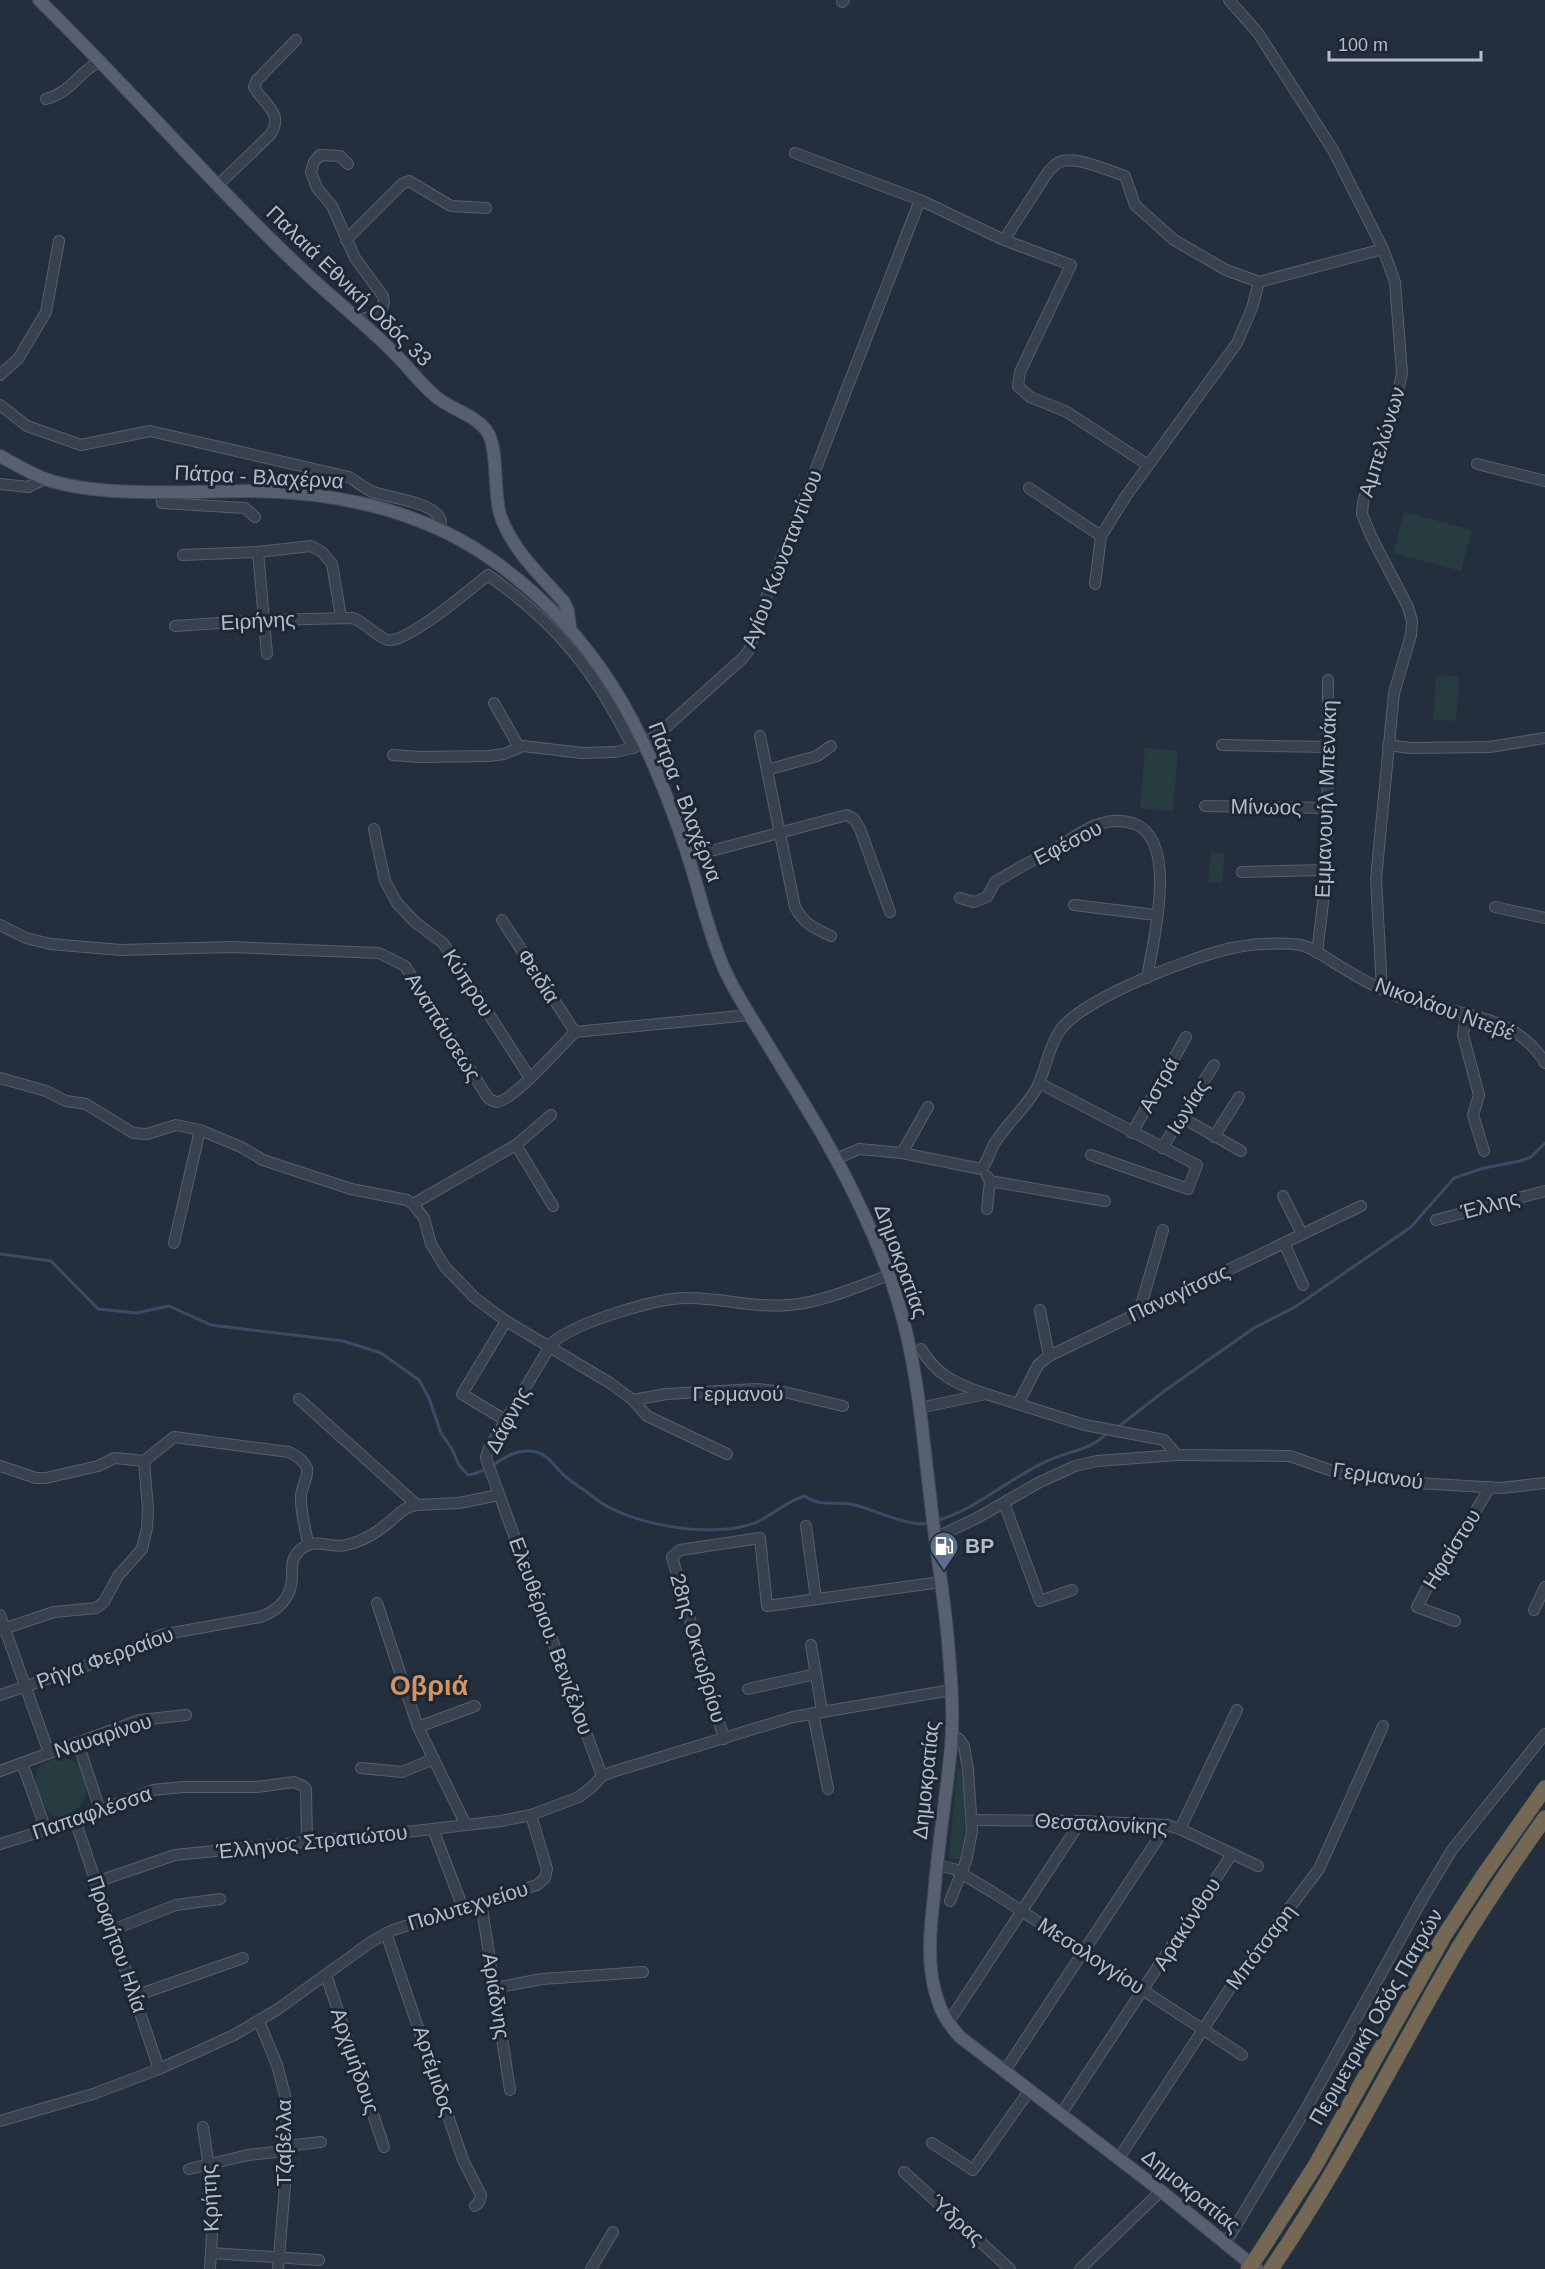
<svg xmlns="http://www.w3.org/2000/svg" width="1545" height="2269" viewBox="0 0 1545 2269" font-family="Arial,sans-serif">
<rect width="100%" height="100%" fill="#242f3e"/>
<g fill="#263c3f">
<polygon points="1404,512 1472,530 1461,571 1393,553"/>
<polygon points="1436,675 1459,677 1456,721 1433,720"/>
<polygon points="1145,748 1178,751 1173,811 1140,808"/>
<polygon points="1211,852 1225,853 1222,883 1208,882"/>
<path d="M61 1758C90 1758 100 1810 59 1817 43 1813 28 1783 39 1768 44 1761 53 1760 61 1758Z"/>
<path d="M957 1767 961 1768C965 1800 967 1828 960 1860L949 1858Z"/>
</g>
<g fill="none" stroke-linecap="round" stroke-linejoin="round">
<g stroke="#394c67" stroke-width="3">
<path d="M0 1254 51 1261 98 1309 136 1313 169 1306 211 1325 343 1341 381 1353 419 1380 429 1398 441 1433 452 1449 459 1465 468 1475C492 1472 506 1449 530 1451 548 1452 554 1467 566 1477 574 1484 584 1489 592 1496 625 1525 716 1540 757 1522 773 1515 788 1500 805 1496 818 1507 839 1501 855 1505 875 1510 910 1528 929 1523"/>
<polyline points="1118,1427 1167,1389 1254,1328 1295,1307 1411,1227 1454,1178 1484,1168 1520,1161 1531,1157 1545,1143"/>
<path d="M935 1521C977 1510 1010 1477 1049 1460 1070 1451 1091 1450 1107 1433"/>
</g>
<g stroke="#565f6c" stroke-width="12">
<g id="minor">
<polyline points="1229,0 1258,33 1333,150 1383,249 1395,282 1402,373 1400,382 1393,413 1363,502 1362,514 1371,536 1408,607 1412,621 1411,635 1394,693 1376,879 1382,989"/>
<polyline points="842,2 844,0"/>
<path d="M46 99C73 92 78 71 101 61"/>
<polyline points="795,153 920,200 1004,240 1071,265 1020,372 1018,386 1030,397 1067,412 1148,465"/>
<polyline points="348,164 340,156 320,155 314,162 311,172 317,188 332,206 355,258 383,296 384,302 381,313 360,320"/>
<path d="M218 185 270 135C285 113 264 105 254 87L257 80 296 40"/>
<polyline points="346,240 402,184 409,181 451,206 486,208"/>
<path d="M1004 240 1048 172C1052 168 1056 162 1063 161 1078 157 1110 171 1125 176L1135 205 1174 240 1226 270 1259 282 1383 249"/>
<polyline points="0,375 18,359 46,312 59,241"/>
<path d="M0 405 27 426 81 445 150 431 349 477C357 482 364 488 373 492 390 498 436 502 441 521L439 530"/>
<polyline points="1477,464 1545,481"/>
<polyline points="0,484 28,487 45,479"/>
<polyline points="1029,488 1101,536"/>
<polyline points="161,491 162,503 245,508 255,517"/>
<polyline points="258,552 267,654"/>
<polyline points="183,555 258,552 311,546 322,552 332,564 341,617"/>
<polyline points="1095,584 1101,536 1126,496 1237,343 1252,308 1259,282"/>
<path d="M175 626 263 620 353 618C366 623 377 637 388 640 407 643 472 588 488 575 558 625 595 671 633 748"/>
<polyline points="494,703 519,747"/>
<path d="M760 736 795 907C804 924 814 928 831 936"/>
<polyline points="1222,745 1329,747"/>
<polyline points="1388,745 1410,748 1490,747 1545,738"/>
<polyline points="393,755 421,757 489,756 504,754 523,746 582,753 615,752 633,748 656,736 743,658 749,650 768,592 920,200"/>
<polyline points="767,770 817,756 831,746"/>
<polyline points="1205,806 1327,808"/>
<polyline points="374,829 385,881 397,903 415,922 443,943 530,1078"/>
<polyline points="688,857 847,815 854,819 860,829 890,912"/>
<polyline points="1242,872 1327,870"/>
<path d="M960 898 974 902 987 897 995 882C1017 869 1040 856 1063 844 1074 837 1086 828 1099 824 1110 820 1123 820 1135 824 1179 842 1153 941 1147 978"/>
<polyline points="1074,905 1156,915"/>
<polyline points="1495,907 1545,918"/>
<polyline points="502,920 575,1032"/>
<path d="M0 925 26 938 50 944 121 950 231 947 379 953 405 966 488 1098C489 1099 495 1102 496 1102 510 1104 563 1044 575 1032L750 1015"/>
<polyline points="1317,953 1327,870 1328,680"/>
<polyline points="1466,1013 1463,1035 1479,1095 1473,1115 1484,1151"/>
<polyline points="0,1078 46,1091 66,1101 86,1104 133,1133 147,1134 176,1125 200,1130 241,1147 263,1160 351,1189 407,1200 413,1204 424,1218 431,1244 445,1267 475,1298 506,1321 610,1383 633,1400 647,1416 727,1454"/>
<polyline points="1039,1083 1197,1165 1188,1189 1091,1155"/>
<polyline points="1181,1117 1241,1151"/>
<polyline points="1132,1133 1186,1037"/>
<polyline points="1214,1137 1239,1097"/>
<polyline points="516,1145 553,1206"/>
<polyline points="1162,1148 1214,1065"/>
<polyline points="902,1153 928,1107"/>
<path d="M836 1159 859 1149 902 1153 981 1169C989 1161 990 1149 996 1141 1008 1123 1024 1109 1035 1091 1046 1072 1047 1050 1059 1032 1079 999 1198 954 1237 947 1257 944 1281 942 1301 945 1312 947 1323 956 1333 962 1353 974 1375 988 1397 996 1448 1015 1514 1010 1545 1063"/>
<polyline points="990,1181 1105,1201"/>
<polyline points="1283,1196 1302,1234"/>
<polyline points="413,1204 516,1145 551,1115"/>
<polyline points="987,1209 990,1181 987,1176"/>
<polyline points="1436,1220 1545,1191"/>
<polyline points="174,1243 200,1130"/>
<polyline points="1284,1243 1303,1285"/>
<polyline points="1040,1310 1049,1356"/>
<polyline points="1139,1312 1163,1230"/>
<path d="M921 1349C937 1375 954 1383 983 1393"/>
<polyline points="299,1399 417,1505 459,1503 499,1495"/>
<polyline points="633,1400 666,1394 757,1389 784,1392 843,1406"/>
<polyline points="1018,1404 1038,1365 1049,1356 1361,1206"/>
<polyline points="919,1408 986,1394 1085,1425 1164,1440 1177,1455 1290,1456 1338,1473 1416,1483 1501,1488 1545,1483"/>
<polyline points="505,1420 462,1394 506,1321"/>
<path d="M0 1466 36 1478H46L98 1466 115 1458 144 1461 174 1437 289 1452C295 1455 304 1461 307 1468 309 1476 301 1488 301 1496 300 1512 306 1529 308 1544"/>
<polyline points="1004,1503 1040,1601 1072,1590"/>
<polyline points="806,1526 816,1599"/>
<polyline points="935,1538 977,1518 1038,1483 1075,1466 1097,1461 1177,1455"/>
<polyline points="377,1603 418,1727 466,1825"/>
<polyline points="1534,1610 1545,1587"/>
<polyline points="0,1615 49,1753"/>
<polyline points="1455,1621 1417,1607 1432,1578 1442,1567 1490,1487"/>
<polyline points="0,1630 54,1612 96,1608 104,1602 118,1576 142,1549 147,1528 148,1509 144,1461"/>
<polyline points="811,1645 822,1711"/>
<polyline points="748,1689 816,1674"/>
<path d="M0 1695 120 1654 161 1635 260 1617C278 1611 292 1597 292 1577 292 1566 291 1559 299 1551 314 1536 329 1549 346 1545 360 1542 376 1533 387 1524 398 1516 402 1507 417 1505"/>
<polyline points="813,1713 828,1789"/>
<polyline points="418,1727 475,1706"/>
<polyline points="724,1739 672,1557 680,1550 760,1538 767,1606 941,1582"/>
<polyline points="78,1743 100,1810"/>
<polyline points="22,1763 46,1830"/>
<polyline points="361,1768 402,1772 434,1759"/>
<polyline points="0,1771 140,1720 186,1715"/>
<path d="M602 1776 488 1464 486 1457 489 1448 552 1343C574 1323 658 1297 689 1298 722 1298 753 1308 789 1305 823 1302 857 1287 889 1275"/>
<polyline points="75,1820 159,2069"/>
<polyline points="973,1820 1081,1821 1167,1825 1180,1829 1258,1866"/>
<polyline points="433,1829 463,1908"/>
<polyline points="1180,1829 1237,1710"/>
<polyline points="0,1844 46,1830 153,1790 183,1787 257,1787 294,1782 303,1786 306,1789 307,1841"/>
<polyline points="936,1865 954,1869 994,1893 1242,2055"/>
<polyline points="96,1882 175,1855 415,1831 501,1821 531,1815 579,1797 593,1786 602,1776 612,1772 793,1717 951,1690"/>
<polyline points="950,1901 966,1861 972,1831 968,1769 964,1746 959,1739 952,1735"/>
<polyline points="481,1902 510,2090"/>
<polyline points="112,1930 176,1905 220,1899"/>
<polyline points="386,1933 463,2160 481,2195 479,2202 475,2206"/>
<polyline points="326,1975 384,2147"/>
<polyline points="494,1988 542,1979 643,1972"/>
<polyline points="135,1996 243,1958"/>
<polyline points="259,2021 277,2065 286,2099 285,2185 278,2269"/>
<polyline points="948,2023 1081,1821"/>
<polyline points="1004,2072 1167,1825"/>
<polyline points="1061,2114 1232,1854"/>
<polyline points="0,2121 93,2094 159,2069 234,2035 278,2009 371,1942 393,1930 537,1885 545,1878 547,1869 531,1815"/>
<polyline points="203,2127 214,2200 210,2269"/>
<polyline points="932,2143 973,2170 1029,2091"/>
<polyline points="286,2146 321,2142"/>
<polyline points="1119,2158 1240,1973 1319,1869 1383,1726"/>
<polyline points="189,2169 248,2155 286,2151"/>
<polyline points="904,2172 1010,2269"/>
<polyline points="1225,2244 1306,2109 1423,1898 1452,1850 1545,1734"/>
<polyline points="211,2253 319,2260"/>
<polyline points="591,2269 613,2232"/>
<polyline points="1080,2269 1161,2191"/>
</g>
</g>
<g stroke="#414a57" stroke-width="14">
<g id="major">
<path d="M39 0C131 90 215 188 309 276 338 303 369 327 396 355 409 368 420 383 434 395 449 409 474 414 486 430 499 446 493 492 500 514 511 549 541 576 564 602L568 611 570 628"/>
<path d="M0 456C15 464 31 474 48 480 105 498 188 491 249 491 334 492 420 509 491 559 595 632 644 726 684 844 698 884 706 926 723 966 734 992 750 1015 765 1040 796 1091 829 1142 855 1196 872 1231 888 1267 899 1305 918 1368 923 1439 931 1504 936 1550 944 1595 948 1641 951 1677 954 1712 951 1748 946 1797 938 1846 934 1896 930 1930 926 1968 938 2001 942 2015 950 2026 960 2037L1161 2191 1257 2269"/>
</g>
</g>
<g stroke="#434c59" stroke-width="16">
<g id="highway">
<polyline points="1260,2252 1315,2166 1444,1936 1483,1876 1545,1788"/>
<path d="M1271 2269C1342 2166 1396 2054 1459 1947 1486 1903 1515 1860 1545 1818"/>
</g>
</g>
<use href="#minor" stroke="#38414e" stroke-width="10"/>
<use href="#major" stroke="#56606e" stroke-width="12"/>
<use href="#highway" stroke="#746855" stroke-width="15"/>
<g stroke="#434c59" stroke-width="16" stroke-linecap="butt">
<polyline id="highway-bridge" points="1248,2269 1260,2252"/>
</g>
<use href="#highway-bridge" stroke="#746855" stroke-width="15"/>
</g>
<defs>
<g id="fuel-pin" transform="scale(1.5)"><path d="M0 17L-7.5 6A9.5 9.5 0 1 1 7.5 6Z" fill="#5c6f8a" stroke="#1d2633"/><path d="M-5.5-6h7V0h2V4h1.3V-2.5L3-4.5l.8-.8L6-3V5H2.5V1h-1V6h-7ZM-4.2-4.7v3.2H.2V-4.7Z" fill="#fff"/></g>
</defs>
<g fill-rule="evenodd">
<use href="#fuel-pin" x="944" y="1546"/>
</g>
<g text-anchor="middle" stroke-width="6" stroke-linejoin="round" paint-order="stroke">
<g font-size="21" fill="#b4bcc9" stroke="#1d2633">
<text transform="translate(349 286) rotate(44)" y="7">Παλαιά Εθνική Οδός 33</text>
<text transform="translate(1382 442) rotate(-73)" y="7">Αμπελώνων</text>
<text transform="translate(259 477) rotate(3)" y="7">Πάτρα - Βλαχέρνα</text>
<text transform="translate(782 559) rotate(-69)" y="7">Αγίου Κωνσταντίνου</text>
<text transform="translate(258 621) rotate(-3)" y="7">Ειρήνης</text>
<text transform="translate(1326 799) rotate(-88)" y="7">Εμμανουήλ Μπενάκη</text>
<text transform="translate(685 802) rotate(69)" y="7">Πάτρα - Βλαχέρνα</text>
<text transform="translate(1266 807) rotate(1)" y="7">Μίνωος</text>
<text transform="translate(1068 843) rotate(-27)" y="7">Εφέσου</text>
<text transform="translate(538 976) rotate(57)" y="7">Φειδία</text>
<text transform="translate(468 983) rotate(57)" y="7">Κύπρου</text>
<text transform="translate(1445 1009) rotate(20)" y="7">Νικολάου Ντεβέ</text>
<text transform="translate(443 1027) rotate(58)" y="7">Αναπάυσεως</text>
<text transform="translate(1159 1085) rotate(-61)" y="7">Αστρά</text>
<text transform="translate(1188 1107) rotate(-58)" y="7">Ιωνίας</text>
<text transform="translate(1490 1205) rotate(-15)" y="7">Έλλης</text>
<text transform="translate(901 1261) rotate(70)" y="7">Δημοκρατίας</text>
<text transform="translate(1179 1293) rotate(-25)" y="7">Παναγίτσας</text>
<text x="738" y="1401">Γερμανού</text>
<text transform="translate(508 1420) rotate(-62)" y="7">Δάφνης</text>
<text transform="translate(1378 1476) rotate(8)" y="7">Γερμανού</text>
<text transform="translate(1452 1549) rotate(-58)" y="7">Ηφαίστου</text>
<text transform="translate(551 1636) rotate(70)" y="7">Ελευθέριου. Βενιζέλου</text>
<text transform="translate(698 1648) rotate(74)" y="7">28ης Οκτωβρίου</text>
<text transform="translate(105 1658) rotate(-20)" y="7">Ρήγα Φερραίου</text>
<text transform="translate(103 1736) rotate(-18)" y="7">Ναυαρίνου</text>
<text transform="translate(926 1780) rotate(-84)" y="7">Δημοκρατίας</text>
<text transform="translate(92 1813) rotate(-19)" y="7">Παπαφλέσσα</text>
<text transform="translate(1101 1824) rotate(3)" y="7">Θεσσαλονίκης</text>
<text transform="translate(312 1842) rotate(-6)" y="7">Έλληνος Στρατιώτου</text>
<text transform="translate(468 1906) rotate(-17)" y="7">Πολυτεχνείου</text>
<text transform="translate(1187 1924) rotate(-57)" y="7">Αρακύνθου</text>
<text transform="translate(117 1944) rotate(71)" y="7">Προφήτου Ηλία</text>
<text transform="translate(1261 1947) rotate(-53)" y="7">Μπότσαρη</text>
<text transform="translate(1091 1956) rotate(33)" y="7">Μεσολογγίου</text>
<text transform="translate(496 1996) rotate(81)" y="7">Αριάδνης</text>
<text transform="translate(1376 2017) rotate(-60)" y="7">Περιμετρική Οδός Πατρών</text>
<text transform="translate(355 2061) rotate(71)" y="7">Αρχιμήδους</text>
<text transform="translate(434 2071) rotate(72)" y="7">Αρτέμιδος</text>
<text transform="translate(284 2143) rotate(-90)" y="7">Τζαβέλλα</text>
<text transform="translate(1191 2191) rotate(39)" y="7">Δημοκρατίας</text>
<text transform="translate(210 2198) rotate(-93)" y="7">Κρήτης</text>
<text transform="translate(957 2220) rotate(42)" y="7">Ύδρας</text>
</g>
<g font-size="21" font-weight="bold" fill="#b4bcc9" stroke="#1d2633" text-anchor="start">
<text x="965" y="1553">BP</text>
</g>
<g font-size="27" font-weight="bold" fill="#d59563" stroke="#1d2633">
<text x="429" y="1695">Οβριά</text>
</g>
</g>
<path d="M1329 51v9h152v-9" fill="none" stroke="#b4bcc9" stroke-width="3"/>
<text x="1338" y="51" font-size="18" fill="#b4bcc9" stroke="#1d2633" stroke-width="4.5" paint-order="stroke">100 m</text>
</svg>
